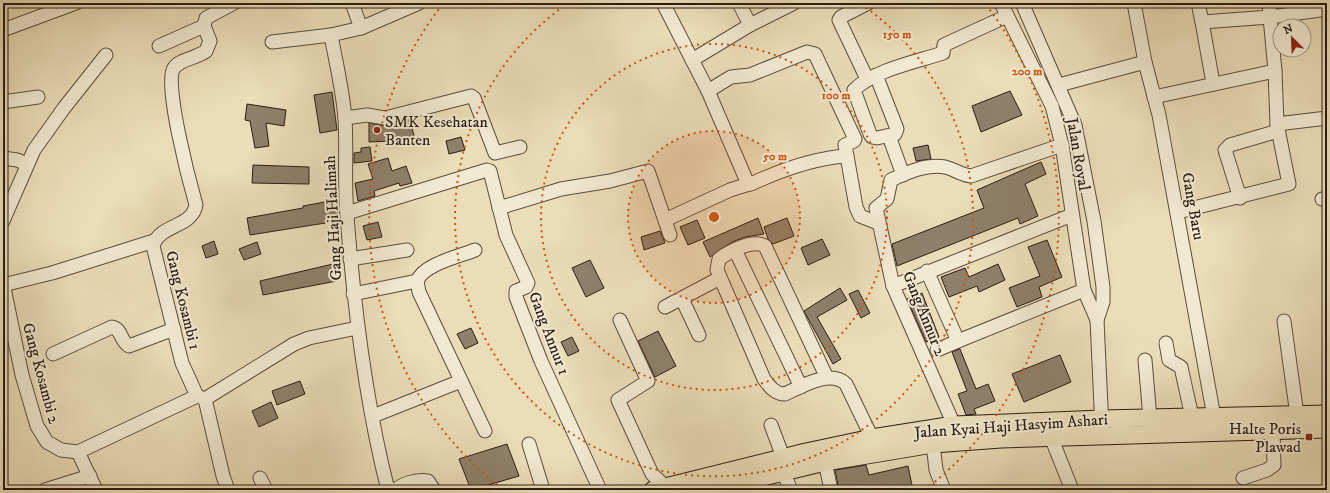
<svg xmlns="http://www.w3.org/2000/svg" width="1330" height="493" viewBox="0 0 1330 493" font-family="'IM FELL DW Pica',serif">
<rect width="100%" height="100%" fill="#eaddb8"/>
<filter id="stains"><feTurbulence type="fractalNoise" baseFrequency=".005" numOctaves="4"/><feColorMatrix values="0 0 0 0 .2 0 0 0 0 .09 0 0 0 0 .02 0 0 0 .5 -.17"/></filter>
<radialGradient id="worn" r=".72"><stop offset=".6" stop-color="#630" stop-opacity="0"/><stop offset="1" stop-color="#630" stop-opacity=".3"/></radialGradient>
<g fill="#8e806a" stroke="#2a1c16">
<polygon points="1010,91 1022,115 981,132 972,106"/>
<polygon points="332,92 337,130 320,133 314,95"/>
<polygon points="247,104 286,110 284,126 266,123 269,146 255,148 250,121 245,120"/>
<polygon points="410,120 415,140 369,142 369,123 387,126"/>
<polygon points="461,137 465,150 449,154 446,141"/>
<polygon points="928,145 931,159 916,161 913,148"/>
<polygon points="370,147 372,161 354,163 354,153 361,152 361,148"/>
<polygon points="388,158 392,171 406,166 412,183 400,186 399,183 374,191 375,196 358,201 355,183 373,179 368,164"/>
<polygon points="1041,162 1046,174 1025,184 1038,216 1020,224 1018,218 897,266 892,244 984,208 977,190"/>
<polygon points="253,165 309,167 309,184 252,183"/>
<polygon points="335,200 338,221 250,235 247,218 303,208 303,206"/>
<polygon points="758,218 764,234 745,237 732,242 710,257 703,242"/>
<polygon points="787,218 794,236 773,244 768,239 764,227"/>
<polygon points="697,220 705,238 688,245 680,227"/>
<polygon points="378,222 382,237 367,240 363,226"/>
<polygon points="660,231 665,243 644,250 641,237"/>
<polygon points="822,239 830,255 808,265 801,248"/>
<polygon points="1047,240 1062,277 1039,287 1042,297 1017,307 1009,288 1040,276 1028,247"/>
<polygon points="214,241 218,254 206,258 202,246"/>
<polygon points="257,242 261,254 244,260 239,249"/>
<polygon points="590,260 604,288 586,297 572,268"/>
<polygon points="333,264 337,281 263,295 260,281"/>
<polygon points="998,264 1005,280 979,292 977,286 949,297 941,277 965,268 969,277"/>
<polygon points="840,288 847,300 817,317 841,359 833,364 804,311"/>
<polygon points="858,290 870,313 861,318 849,294"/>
<polygon points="922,293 939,337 926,342 907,299"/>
<polygon points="471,328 478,343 465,349 457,334"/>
<polygon points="658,331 676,366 655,377 638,341"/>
<polygon points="572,337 579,351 568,356 561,342"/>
<polygon points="960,349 976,389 988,384 995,401 974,409 976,414 966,415 958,394 967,391 952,352"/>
<polygon points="1060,355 1071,382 1024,402 1012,374"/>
<polygon points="300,381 305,394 277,405 272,391"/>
<polygon points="271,402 278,418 259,427 252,411"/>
<polygon points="507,444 519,476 471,490 459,459"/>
<polygon points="866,465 869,475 908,466 913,490 839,490 835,470"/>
</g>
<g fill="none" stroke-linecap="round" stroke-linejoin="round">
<g stroke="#5a4c3e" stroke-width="15">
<g id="minor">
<polyline points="352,3 361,28"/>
<path d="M663 3 708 91 748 184H751C781 170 813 158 847 156L856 207 860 216 878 223"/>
<polyline points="739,3 750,25"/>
<polyline points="1001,3 1052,106 1062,145 1084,290 1097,320"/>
<polyline points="1022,3 1075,125 1094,221 1103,287 1103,302 1097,320 1102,429"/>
<polyline points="1134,3 1145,62 1159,115 1214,417"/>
<polyline points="1198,3 1202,22"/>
<polyline points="3,30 76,3"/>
<polyline points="272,42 331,35"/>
<polyline points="159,46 204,26"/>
<polyline points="692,60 750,25 794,3"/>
<path d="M876 75 897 129 895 134 877 138 872 137 870 134 854 90C874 70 916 62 943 53L944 45 1007 16"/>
<polyline points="867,79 839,20 841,17 868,3"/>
<polyline points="1213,83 1202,22 1270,17 1269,3"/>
<polyline points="1059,85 1145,62"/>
<polyline points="708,91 731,77 750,75 807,52 815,54 855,139 854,141 845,145 847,156"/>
<polyline points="1154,97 1275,71"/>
<polyline points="3,102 38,97"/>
<polyline points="345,118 367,115 385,118 471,96 474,98 495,153 520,147"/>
<polyline points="1277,124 1327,118"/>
<polyline points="889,136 903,175"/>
<polyline points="3,158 17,160 27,164"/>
<polyline points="1240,198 1225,150 1230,145 1278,131"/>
<polyline points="1322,199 1327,198"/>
<polyline points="499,208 561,189 610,181 648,171 670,235"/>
<polyline points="1178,212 1289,184 1277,124 1275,71 1270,17 1327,9"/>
<polyline points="347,213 487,170 490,171 506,235 528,283 526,287 516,291 516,297 541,361 600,490"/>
<polyline points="665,220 730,190 749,184"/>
<polyline points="3,221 34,150 64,108 106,55"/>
<polyline points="735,250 801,387"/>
<polyline points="350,259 407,250"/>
<polyline points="927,271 958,341 1084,290"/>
<path d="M417 281C424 264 458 257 475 250"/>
<polyline points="3,283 22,375 37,426 47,442 61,450 78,452 197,396"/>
<polyline points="3,285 52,273 154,241"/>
<polyline points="893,286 1072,215"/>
<polyline points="353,294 417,281 419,292 485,431"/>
<polyline points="682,299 699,335"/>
<polyline points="665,307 720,278"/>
<polyline points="620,320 648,381 618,400 652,474 669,490"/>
<polyline points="1284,321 1297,415"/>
<polyline points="1166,343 1169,360 1181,367 1192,417"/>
<polyline points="937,350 958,341"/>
<path d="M53 354 112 327C122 329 120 341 129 346L174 329"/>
<polyline points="1145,360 1150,418"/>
<path d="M827 378 765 246C752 239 730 251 719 259L717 270 764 379C770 387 775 394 785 394 802 386 831 369 846 384L872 438"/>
<polyline points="205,399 294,344 309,338 357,328"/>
<polyline points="373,416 461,381"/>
<polyline points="771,425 783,457"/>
<path d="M954 425 893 286 876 208 887 199 891 180C908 172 926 164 945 167 954 169 961 175 971 176L1062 145"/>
<polyline points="1051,437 1072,490"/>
<polyline points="529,444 543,490"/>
<polyline points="933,444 936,470 944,490"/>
<polyline points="78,452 96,490"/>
<polyline points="825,462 831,490"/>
<polyline points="783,472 791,490"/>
<polyline points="260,478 266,490"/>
<polyline points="1243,478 1267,470 1274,465 1273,431"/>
<polyline points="45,490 90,476"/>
<path d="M228 490 223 476 205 399 197 396 182 363 153 246C159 224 192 228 196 205 190 184 163 82 174 68 180 59 197 58 206 51L210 41 204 26 206 18 234 3"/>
<path d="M388 490C365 400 354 308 347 216 344 183 347 151 345 119 343 91 336 63 331 35L361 28 419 3"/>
<path d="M396 490C402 483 419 479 428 481L434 490"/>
</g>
</g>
<g stroke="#2a1c16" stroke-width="19">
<g id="major">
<polyline points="653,490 806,452 872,438 954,425 1102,419 1327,414"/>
<polyline points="709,490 825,462 933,444 1001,439 1327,429"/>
</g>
</g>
<use href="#minor" stroke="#f1e9d1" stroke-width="13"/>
<use href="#major" stroke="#eaddb8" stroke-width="17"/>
</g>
<circle cx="714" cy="217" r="86" fill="#d5530d" fill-opacity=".12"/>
<g fill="none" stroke="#d5530d" stroke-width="2" stroke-dasharray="2 4">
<circle cx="714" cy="217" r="86"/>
<circle cx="714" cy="217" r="173"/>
<path d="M861 4A259 259 0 1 1 567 4"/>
<path d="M502 489A345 345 0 0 1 442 5M986 5A345 345 0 0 1 926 489"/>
</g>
<g fill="#8f2418" stroke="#f1e9d1" stroke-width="1.5">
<circle cx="377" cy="130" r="4"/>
<rect x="1305" y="433" width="8" height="8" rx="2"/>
</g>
<g text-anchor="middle" stroke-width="4" stroke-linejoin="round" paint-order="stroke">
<g font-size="16" fill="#2a1c16" stroke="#f1e9d1" text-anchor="start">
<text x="385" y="127">SMK Kesehatan<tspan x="385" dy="18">Banten</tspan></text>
<text x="1301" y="434" text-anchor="end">Halte Poris<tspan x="1301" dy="18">Plawad</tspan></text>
</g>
<g font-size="16" fill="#2a1c16" stroke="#f1e9d1">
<text transform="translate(1079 154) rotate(80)" y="6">Jalan Royal</text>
<text transform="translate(1194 206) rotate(80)" y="6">Gang Baru</text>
<text transform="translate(332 218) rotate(-93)" y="6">Gang Haji Halimah</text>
<text transform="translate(184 300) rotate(76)" y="6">Gang Kosambi 1</text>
<text transform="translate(925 313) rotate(68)" y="6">Gang Annur 2</text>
<text transform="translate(550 333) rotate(69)" y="6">Gang Annur 1</text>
<text transform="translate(42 373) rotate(75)" y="6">Gang Kosambi 2</text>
<text transform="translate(1011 425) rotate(-4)" y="6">Jalan Kyai Haji Hasyim Ashari</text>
</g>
</g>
<circle cx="714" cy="217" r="6" fill="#d5530d" stroke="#f1e9d1" stroke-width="2"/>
<g font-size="12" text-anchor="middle" font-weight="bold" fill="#d5530d" stroke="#f1e9d1" stroke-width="4" stroke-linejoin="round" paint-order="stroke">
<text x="897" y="38">150 m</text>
<text x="1027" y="75">200 m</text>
<text x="836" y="99">100 m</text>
<text x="775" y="160">50 m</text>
</g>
<rect width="1330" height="493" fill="none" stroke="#eaddb8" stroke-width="16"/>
<rect x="4" y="4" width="1322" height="485" fill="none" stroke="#2a1c16" stroke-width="2"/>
<rect x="8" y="8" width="1314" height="477" fill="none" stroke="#2a1c16"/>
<g transform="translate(1292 38) rotate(336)"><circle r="19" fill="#f1e9d1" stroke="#a19786"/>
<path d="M0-3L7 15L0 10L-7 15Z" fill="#8f2418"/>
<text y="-6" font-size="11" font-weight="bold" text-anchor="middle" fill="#2a1c16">N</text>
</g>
<rect width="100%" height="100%" filter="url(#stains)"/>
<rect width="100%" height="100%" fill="url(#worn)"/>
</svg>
